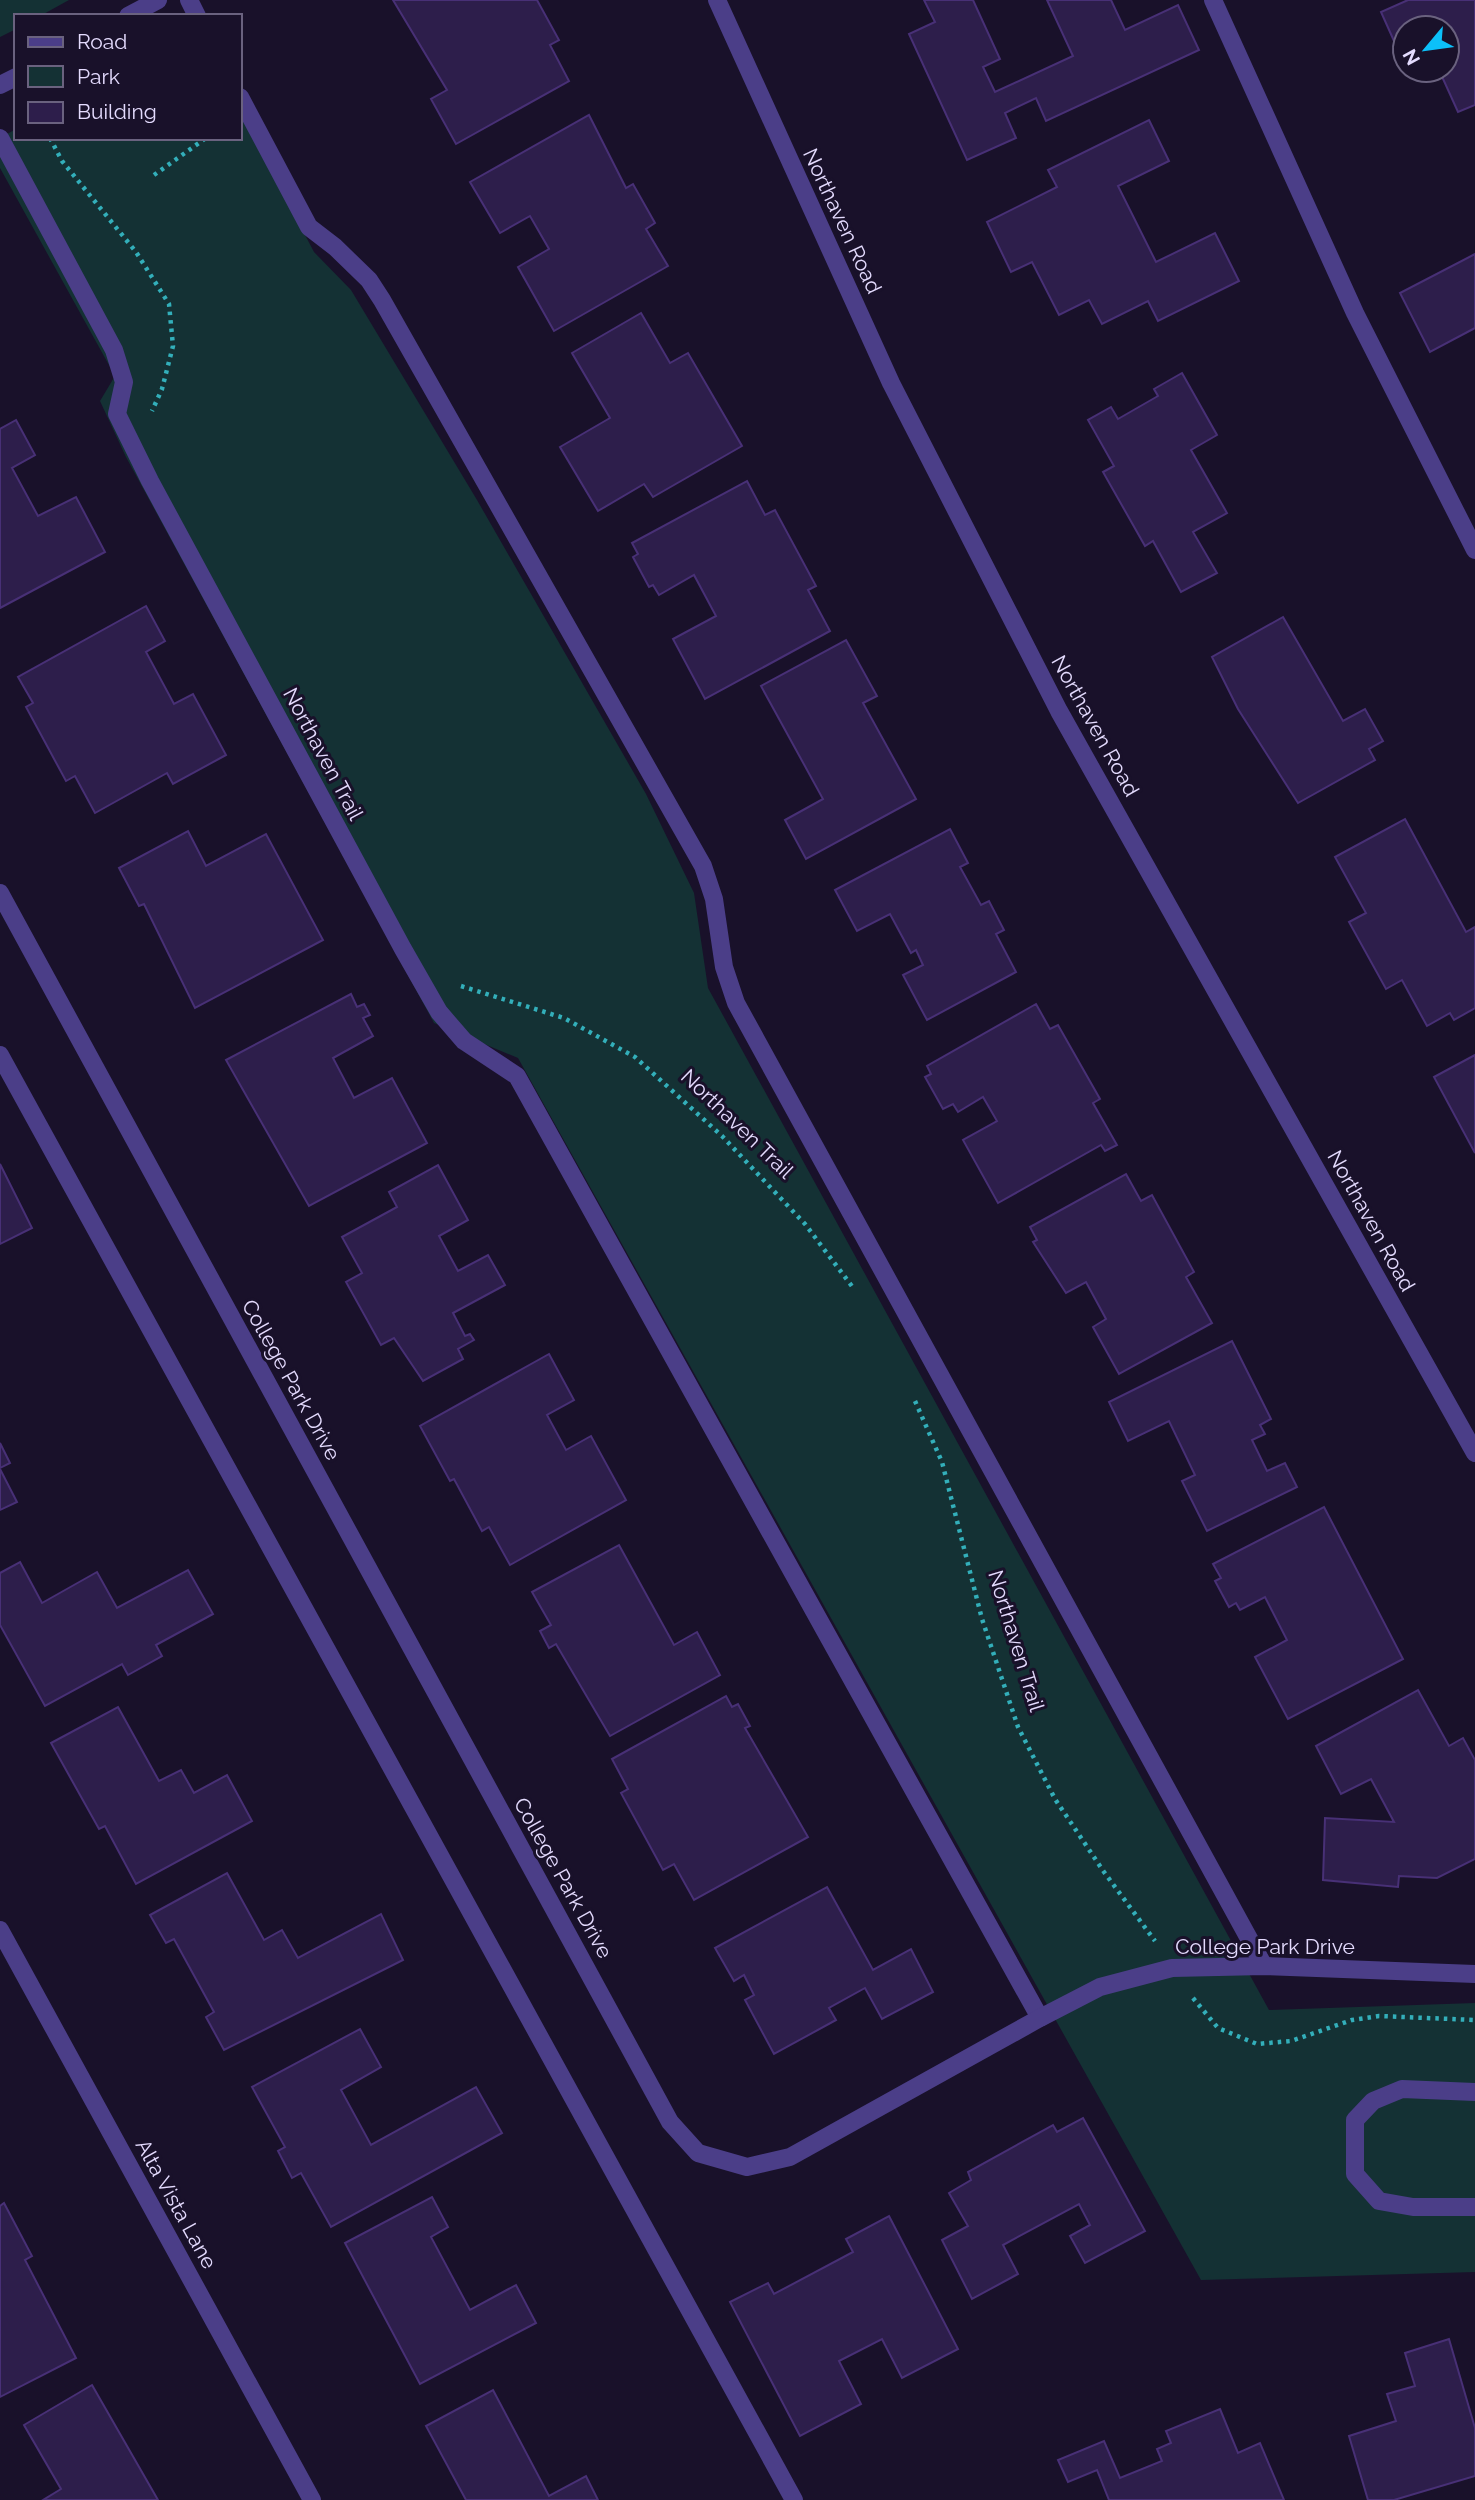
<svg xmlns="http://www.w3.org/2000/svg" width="1475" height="2500" viewBox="0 0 1475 2500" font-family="Raleway,sans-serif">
<rect width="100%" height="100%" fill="#19112a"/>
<g fill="#143134">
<polygon points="0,0 69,0 40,16 16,16 16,29 0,37"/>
<polygon points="240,111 314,252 351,290 477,500 646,794 694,893 708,988 1269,2010 1475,2003 1475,2272 1201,2280 518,1058 434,1023 126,457 100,401 115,376 0,168 0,138 16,129 16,138 240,138"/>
</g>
<g fill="#2d1e4b" stroke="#483076" stroke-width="2">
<polygon points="393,0 537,0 559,40 550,45 569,81 456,144 431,99 447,90"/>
<polygon points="924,0 973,0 1000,59 983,67 995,92 1073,56 1047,0 1111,0 1125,30 1178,5 1199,50 1046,121 1036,98 1005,113 1016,138 967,160 909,34 935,22"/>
<polygon points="1408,0 1475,0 1475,105 1458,112 1439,70 1447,70 1447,28 1405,28 1405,37 1394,41 1381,12"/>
<polygon points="589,115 626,188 633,184 655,223 646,229 668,266 554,331 518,267 549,249 530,216 500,233 470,182"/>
<polygon points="1149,120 1169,161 1118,186 1156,262 1215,233 1239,281 1158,321 1148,301 1102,324 1089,300 1059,315 1032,262 1011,272 987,222 1057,187 1048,170"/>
<polygon points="1475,254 1475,328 1430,352 1400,293"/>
<polygon points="641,313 670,363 688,353 742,446 653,497 644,484 598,511 560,447 610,418 572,353"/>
<polygon points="1182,373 1217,435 1191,450 1227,513 1193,532 1217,573 1181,592 1153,541 1145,546 1103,472 1114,466 1088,420 1111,407 1118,419 1158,396 1154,389"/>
<polygon points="16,420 35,455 12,468 38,516 76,497 105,552 0,608 0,429"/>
<polygon points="747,481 765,515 775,510 816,586 808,590 830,631 705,699 673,639 716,616 694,575 659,595 653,585 649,587 633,557 638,554 632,543"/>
<polygon points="146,606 165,641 146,652 174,704 193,694 226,755 173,784 167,773 95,813 75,776 66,781 26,707 33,703 18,677"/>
<polygon points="1283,617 1343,721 1365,709 1383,741 1369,749 1375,760 1298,803 1238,709 1212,657"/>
<polygon points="846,640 877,696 863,703 916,799 806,859 785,820 823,799 761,686"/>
<polygon points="1405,819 1466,932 1475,927 1475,1008 1454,1020 1450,1013 1427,1026 1402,980 1386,989 1349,922 1366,913 1335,857"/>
<polygon points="950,829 968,863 960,867 981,905 989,901 1004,930 996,934 1016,972 927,1020 903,975 923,965 916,950 911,953 890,914 857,931 835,890"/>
<polygon points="188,831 206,866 266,834 323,940 195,1008 144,904 139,906 119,868"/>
<polygon points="351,994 357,1007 364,1004 370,1015 363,1018 373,1036 333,1058 354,1098 392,1078 427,1143 309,1206 226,1060"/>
<polygon points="1036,1004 1050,1029 1058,1025 1100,1099 1093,1103 1117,1145 1105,1151 1101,1145 998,1203 963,1140 997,1121 983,1097 958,1112 953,1104 943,1109 925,1077 931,1074 927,1066"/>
<polygon points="1475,1055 1475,1153 1434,1077"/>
<polygon points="0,1164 32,1228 0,1244"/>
<polygon points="438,1165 468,1220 439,1236 458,1271 488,1255 505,1285 453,1313 465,1336 470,1334 474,1340 458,1349 463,1359 423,1381 394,1338 381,1345 346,1282 362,1273 342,1237 397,1207 389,1192"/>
<polygon points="1126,1174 1141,1201 1152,1195 1194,1272 1186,1277 1212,1323 1119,1374 1093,1327 1106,1319 1086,1282 1066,1293 1033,1242 1037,1240 1030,1227"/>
<polygon points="1232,1341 1271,1419 1260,1425 1265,1434 1252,1440 1267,1471 1285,1463 1297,1487 1207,1531 1182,1481 1195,1475 1169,1421 1128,1441 1109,1402"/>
<polygon points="549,1354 574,1400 547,1415 566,1450 591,1436 626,1500 510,1565 489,1527 482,1531 454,1479 450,1481 420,1426"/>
<polygon points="0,1443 10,1463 0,1468"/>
<polygon points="0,1469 17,1502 0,1510"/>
<polygon points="1324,1507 1403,1659 1288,1719 1255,1657 1287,1640 1265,1597 1240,1610 1236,1603 1229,1607 1215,1581 1221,1578 1213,1564"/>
<polygon points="619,1545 674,1645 697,1632 720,1675 610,1736 556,1644 549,1648 540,1631 551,1625 532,1592"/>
<polygon points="20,1562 42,1603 97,1572 117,1608 188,1570 213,1614 156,1645 162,1656 128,1675 122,1664 45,1706 0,1625 0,1573"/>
<polygon points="1418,1690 1449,1746 1463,1738 1475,1760 1475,1859 1437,1878 1399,1876 1398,1887 1323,1880 1325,1818 1394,1822 1371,1779 1341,1794 1316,1746"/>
<polygon points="726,1696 732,1707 738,1704 750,1726 745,1728 808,1837 694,1900 674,1864 663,1870 621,1793 628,1789 612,1759"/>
<polygon points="118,1707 159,1781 181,1770 194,1793 227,1775 252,1821 136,1884 105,1826 99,1829 51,1743"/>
<polygon points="227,1873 264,1940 282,1930 298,1958 381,1914 403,1960 224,2050 206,2017 214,2012 174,1939 166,1943 150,1915"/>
<polygon points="827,1887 873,1970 911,1949 933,1992 882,2019 865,1988 829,2008 836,2020 774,2054 745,2000 754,1995 744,1975 734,1981 715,1948"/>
<polygon points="360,2029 381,2067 341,2090 371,2145 476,2087 502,2133 331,2227 301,2173 292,2178 278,2151 285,2147 252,2087"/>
<polygon points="1083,2118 1145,2231 1085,2263 1070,2236 1090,2225 1079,2204 1003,2245 1018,2274 972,2299 942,2240 968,2226 949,2193 971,2180 968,2172 1053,2125 1057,2132"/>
<polygon points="432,2197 448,2227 431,2237 470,2310 516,2285 536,2323 420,2384 345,2243"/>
<polygon points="4,2203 32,2256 25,2260 76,2358 0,2397 0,2206"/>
<polygon points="889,2216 958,2349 902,2378 882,2339 839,2361 861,2404 800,2436 730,2302 768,2283 774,2294 853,2252 846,2239"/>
<polygon points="1449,2339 1475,2428 1475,2476 1394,2500 1368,2500 1349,2436 1396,2421 1387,2394 1415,2386 1405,2353"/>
<polygon points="92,2385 158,2500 43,2500 61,2489 24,2425"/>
<polygon points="493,2390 549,2496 586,2476 598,2500 466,2500 426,2426"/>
<polygon points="1220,2409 1238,2453 1260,2443 1284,2500 1109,2500 1097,2470 1068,2482 1058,2460 1104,2441 1120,2478 1162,2461 1157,2449 1171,2443 1166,2431"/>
</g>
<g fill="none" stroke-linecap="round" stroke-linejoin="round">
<g stroke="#33afba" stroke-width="4.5" stroke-dasharray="3.5 5" stroke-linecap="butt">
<polyline points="50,138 62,161 136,252 169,304 173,346 162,389 152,411"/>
<polyline points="154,175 206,138"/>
<polyline points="461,986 564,1018 635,1057 722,1136 805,1224 854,1289"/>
<polyline points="915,1401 942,1462 982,1619 1018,1727 1055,1799 1104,1872 1155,1941"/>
<polyline points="1193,1998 1218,2028 1257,2044 1291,2041 1352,2020 1379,2016 1475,2020"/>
</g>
<g stroke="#4b3e88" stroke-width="18">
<polyline points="189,0 197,16"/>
<polyline points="717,0 891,383 1059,711 1475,1453"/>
<polyline points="1213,0 1355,313 1475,550"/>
<polyline points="128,16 158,0"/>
<polyline points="0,85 16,77"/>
<polyline points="240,97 309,227 335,247 369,280 382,300 703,866 714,899 724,967 736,1003 1264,1966"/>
<polyline points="0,138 114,350 124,382 117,414 150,481 403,949 439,1012 464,1041 517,1076 1040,2018"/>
<polyline points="0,893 670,2122 698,2153 747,2167 790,2157 1040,2018 1100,1987 1172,1968 1264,1966 1475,1974"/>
<polyline points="0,1055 794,2500"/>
<polyline points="0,1930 312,2500"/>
<polyline points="1475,2092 1402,2089 1373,2101 1355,2120 1355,2174 1379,2201 1413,2207 1475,2207"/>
</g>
</g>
<g text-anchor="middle" stroke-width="6" stroke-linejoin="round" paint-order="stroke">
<g font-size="21" fill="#e4dbfe" stroke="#19112a">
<text transform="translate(842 221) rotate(65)" y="7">Northaven Road</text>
<text transform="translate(1095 726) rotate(61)" y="7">Northaven Road</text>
<text transform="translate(323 754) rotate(62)" y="7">Northaven Trail</text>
<text transform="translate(737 1124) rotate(44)" y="7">Northaven Trail</text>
<text transform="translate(1371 1221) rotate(61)" y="7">Northaven Road</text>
<text transform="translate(291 1380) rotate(61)" y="7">College Park Drive</text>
<text transform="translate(1016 1641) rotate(73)" y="7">Northaven Trail</text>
<text transform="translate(563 1878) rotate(61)" y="7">College Park Drive</text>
<text x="1265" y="1954">College Park Drive</text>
<text transform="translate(176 2204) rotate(61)" y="7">Alta Vista Lane</text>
</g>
</g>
<rect x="14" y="14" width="228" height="126" fill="#19112a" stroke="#6a627f" stroke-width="2"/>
<rect x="28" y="37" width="35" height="10" fill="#4b3e88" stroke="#6a627f" stroke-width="2"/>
<text x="77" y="49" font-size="21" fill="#e4dbfe">Road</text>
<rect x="28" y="66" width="35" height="21" fill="#143134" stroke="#6a627f" stroke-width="2"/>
<text x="77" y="84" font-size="21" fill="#e4dbfe">Park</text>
<rect x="28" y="102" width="35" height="21" fill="#2d1e4b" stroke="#6a627f" stroke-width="2"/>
<text x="77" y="119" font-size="21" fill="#e4dbfe">Building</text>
<g transform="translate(1426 49) rotate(241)"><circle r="33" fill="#19112a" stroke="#6a627f" stroke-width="2"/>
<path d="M0-5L12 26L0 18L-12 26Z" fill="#0cc0f9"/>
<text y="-10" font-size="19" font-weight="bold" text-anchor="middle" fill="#e4dbfe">N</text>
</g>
</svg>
